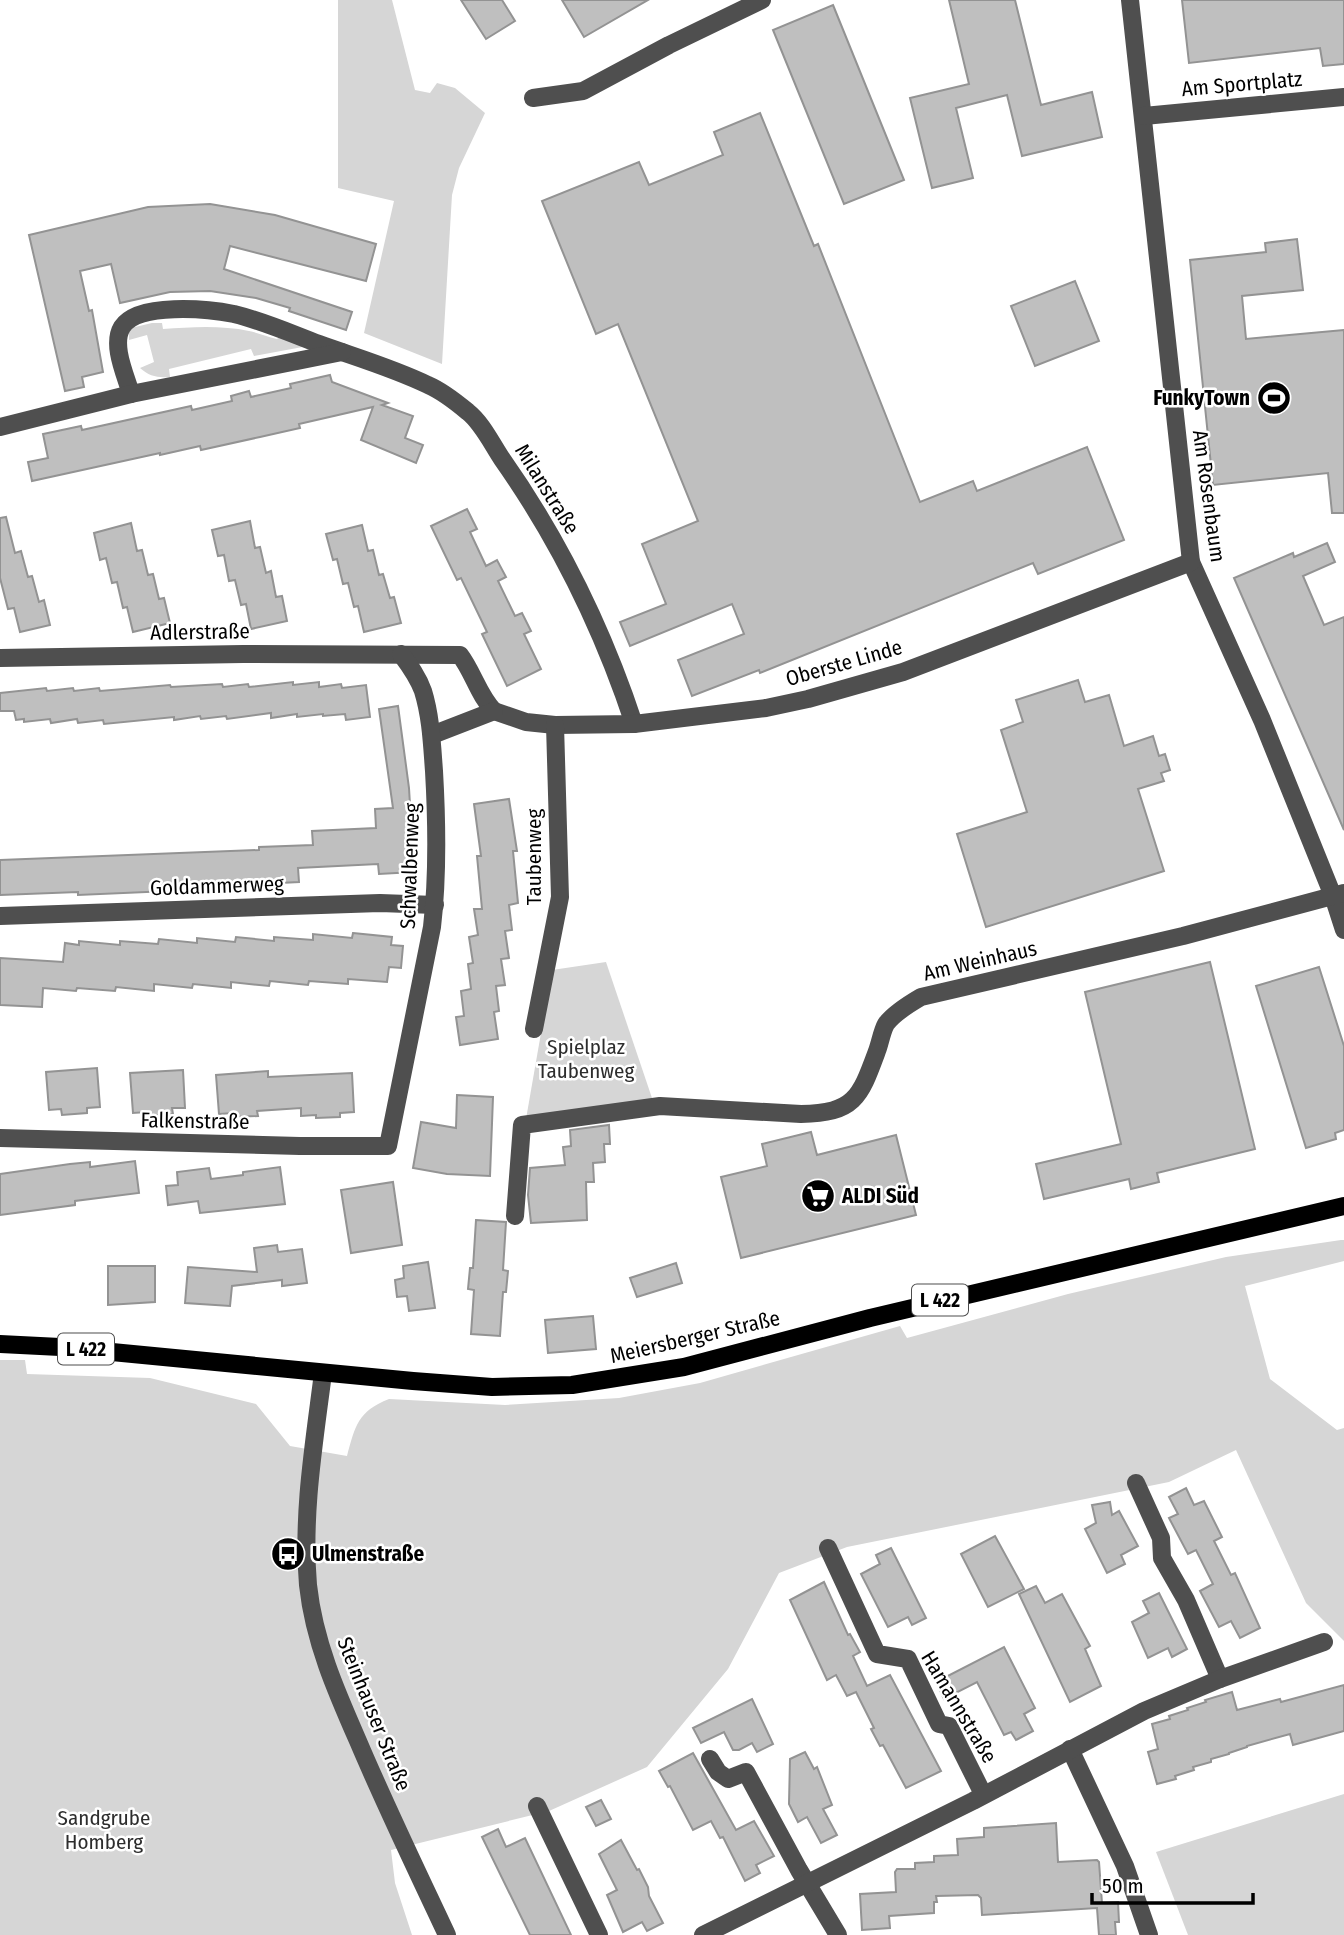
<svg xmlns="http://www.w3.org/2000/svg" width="1344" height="1935" viewBox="0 0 1344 1935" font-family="'Fira Sans Condensed',sans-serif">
<rect width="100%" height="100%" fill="#fff"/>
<g fill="#d6d6d6">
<polygon points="338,0 392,0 415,90 430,93 437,83 455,88 485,113 459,168 452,195 442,364 364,333 394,201 338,188"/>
<path d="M152 323H162L163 329C191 327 221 325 249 331 259 333 267 337 277 339L282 334 308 346 254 356 251 349 169 369 170 377C157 378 149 376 140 368L154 362 147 335 129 340V332L131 328Z"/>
<polygon points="606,962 653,1101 526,1119 552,970"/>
<path d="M1341 1240H1344V1261L1245 1286 1270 1379 1337 1430 1344 1428V1641L1306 1603 1236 1450 1169 1482 847 1547 779 1573 728 1669 647 1767 549 1811 391 1850 395 1883 412 1935H0V1360H25L27 1374 150 1378 256 1404 290 1446 347 1456C355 1426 358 1411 389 1399L505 1405 619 1398 700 1383 900 1326 907 1338 1068 1294 1226 1257Z"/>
<polygon points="1344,1794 1344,1935 1188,1935 1156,1852"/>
</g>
<g fill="#bfbfbf" stroke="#939393" stroke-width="2">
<polygon points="461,0 502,0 515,21 486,39"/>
<polygon points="562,0 648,0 584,37"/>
<polygon points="949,0 1015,0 1041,105 1092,92 1102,137 1022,156 1007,95 956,108 973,178 932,188 910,98 969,84"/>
<polygon points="1182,0 1344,0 1344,64 1323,66 1320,48 1189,63"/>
<polygon points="833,5 904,180 844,204 773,30"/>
<polygon points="760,113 814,246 818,244 920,502 973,481 977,491 1087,447 1124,540 1038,574 1033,563 760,673 759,670 692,696 678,660 744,634 732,604 630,646 620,622 666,604 642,544 698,521 618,324 596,334 542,201 639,162 649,185 723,155 714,132"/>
<polygon points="210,204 275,215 376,244 366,281 230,246 224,269 352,312 346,330 289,311 290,308 256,298 210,291 170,292 120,303 111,264 80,271 89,311 92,310 103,372 82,377 84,387 65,391 29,235 148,207"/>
<polygon points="1297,239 1303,290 1242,296 1246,339 1344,330 1344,513 1332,513 1328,473 1213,485 1190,260 1266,252 1265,243"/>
<polygon points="1075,281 1099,341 1035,366 1011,306"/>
<polygon points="330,375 332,382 388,403 382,405 413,416 405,438 423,445 416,463 361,440 373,407 299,424 300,428 260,437 201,450 200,446 160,455 160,453 32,481 28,462 48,458 43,434 81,426 82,430 191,406 192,410 232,401 231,396 249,391 251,397 291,388 290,384"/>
<polygon points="467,509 477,529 470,532 486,566 497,560 506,577 498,581 515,616 522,613 531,631 524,634 541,669 507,686 482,634 487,632 461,578 457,580 431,526"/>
<polygon points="6,517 15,553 21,551 28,577 32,576 39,602 44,600 50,625 20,632 14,608 8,609 0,578 0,518"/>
<polygon points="250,521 255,548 260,547 266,573 271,571 276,597 282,596 287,621 251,629 246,604 241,605 235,580 229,581 224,555 218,556 212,530"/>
<polygon points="131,523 137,551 142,550 148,575 153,574 159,599 164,598 170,623 133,632 127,607 123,608 117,582 112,583 106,558 100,560 94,533"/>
<polygon points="362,525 368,551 373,550 379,575 383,574 390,598 394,597 401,623 364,632 358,606 354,607 348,583 343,584 337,559 333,560 326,534"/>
<polygon points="1327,543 1335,562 1303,576 1324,625 1344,617 1344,830 1234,578 1293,553 1294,557"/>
<polygon points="1078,680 1085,702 1109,695 1124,746 1153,736 1159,756 1165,754 1170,770 1161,773 1164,781 1138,789 1164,871 986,927 957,834 1027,812 1001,730 1023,722 1016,700"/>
<polygon points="293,682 293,685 319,682 319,687 341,684 342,688 366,685 370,717 346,720 345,714 323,716 323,714 297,717 297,714 271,718 271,713 227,719 226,716 201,719 200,716 174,720 174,717 104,724 103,720 78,723 77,719 51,723 50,719 24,722 24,719 16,720 14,711 0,711 0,693 46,688 47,691 73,688 74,691 99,688 100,691 170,685 171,687 222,684 223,687 248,684 249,687"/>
<polygon points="398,706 409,788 414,872 379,874 378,864 298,868 299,882 238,885 238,888 78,895 78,892 0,895 0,860 259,850 259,847 313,845 312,831 376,828 375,809 393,808 379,709"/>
<polygon points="509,799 517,851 513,851 518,903 509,905 512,930 505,931 509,958 501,959 505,985 496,986 499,1011 494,1012 498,1039 460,1045 456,1017 464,1016 461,991 471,989 468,964 473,963 469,937 478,935 474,909 482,909 477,856 481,856 474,804"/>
<polygon points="353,933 392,937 391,945 403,946 401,968 389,967 387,982 348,979 348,984 309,981 308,985 270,981 269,986 231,982 231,988 193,984 192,988 154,984 154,991 116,987 115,991 77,988 76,991 43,988 42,1007 0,1005 0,958 63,962 65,943 79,945 79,941 120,945 120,941 158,944 159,939 197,943 197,938 235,942 236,937 274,941 274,937 313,940 313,934 352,938"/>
<polygon points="1210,962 1255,1149 1157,1173 1159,1182 1131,1189 1129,1179 1044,1199 1036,1164 1121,1144 1085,992"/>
<polygon points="1319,967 1344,1046 1344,1130 1335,1133 1336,1139 1306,1148 1256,986"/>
<polygon points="97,1068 100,1107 87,1108 87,1113 62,1115 61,1109 49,1110 46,1072"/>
<polygon points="183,1070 185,1108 172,1108 173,1114 147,1116 147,1112 133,1113 130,1073"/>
<polygon points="268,1071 268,1077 352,1073 354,1112 340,1113 340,1117 316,1118 316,1115 301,1116 301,1108 257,1111 258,1116 233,1117 233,1113 219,1114 216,1075"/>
<polygon points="457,1095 493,1097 490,1176 447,1174 413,1168 421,1122 456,1128"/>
<polygon points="609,1125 610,1144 604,1144 605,1162 593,1163 594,1182 586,1182 587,1220 531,1223 528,1195 530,1168 565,1165 563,1147 571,1146 570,1130"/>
<polygon points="811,1132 817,1155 896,1135 916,1215 741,1258 721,1177 767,1166 762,1144"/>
<polygon points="135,1161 139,1193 75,1201 75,1205 0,1215 0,1174 70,1164 90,1162 90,1167"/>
<polygon points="280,1167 285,1204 200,1213 198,1201 168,1205 166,1186 178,1185 177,1172 209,1168 211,1179 243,1175 243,1172"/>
<polygon points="393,1182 402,1245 351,1253 341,1190"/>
<polygon points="476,1220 506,1222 503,1270 508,1271 506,1292 503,1292 500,1336 471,1334 474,1290 468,1289 470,1268 473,1268"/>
<polygon points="277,1245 278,1252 302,1249 307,1283 282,1286 282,1280 232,1286 230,1306 185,1303 188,1267 257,1272 254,1248"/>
<polygon points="428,1262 435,1308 409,1311 407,1296 397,1297 395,1280 404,1278 403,1266"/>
<polygon points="676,1263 682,1283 637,1297 630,1278"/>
<polygon points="108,1266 155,1266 155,1302 108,1305"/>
<polygon points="593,1316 596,1349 548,1353 545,1320"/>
<polygon points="1186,1488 1194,1505 1204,1501 1222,1537 1214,1541 1231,1575 1235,1573 1260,1628 1240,1638 1231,1621 1219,1627 1200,1591 1213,1584 1196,1550 1188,1554 1169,1518 1178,1514 1169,1497"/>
<polygon points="1110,1502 1112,1515 1119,1511 1138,1546 1121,1555 1125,1564 1107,1573 1085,1529 1096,1523 1092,1505"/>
<polygon points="995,1536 1024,1589 988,1607 961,1554"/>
<polygon points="891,1548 926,1618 912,1625 908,1617 888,1627 861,1574 880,1564 876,1555"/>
<polygon points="824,1582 848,1635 850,1634 860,1652 853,1656 867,1686 890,1675 941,1771 906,1788 883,1745 880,1746 871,1729 874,1728 856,1692 847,1696 836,1675 827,1680 790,1600"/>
<polygon points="1036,1586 1045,1603 1062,1594 1090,1646 1085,1649 1101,1686 1070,1702 1019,1594"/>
<polygon points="1159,1593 1187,1649 1172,1657 1168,1648 1148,1658 1132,1622 1149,1613 1143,1601"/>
<polygon points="1004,1647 1035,1708 1024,1714 1033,1731 1016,1740 1011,1732 1004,1735 977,1682 944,1699 936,1682"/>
<polygon points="1344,1685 1344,1731 1293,1745 1290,1734 1247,1746 1247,1747 1229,1753 1229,1754 1211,1759 1211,1762 1193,1767 1194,1770 1175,1776 1176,1779 1157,1784 1148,1752 1158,1749 1152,1724 1170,1719 1169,1716 1188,1710 1187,1708 1206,1702 1205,1700 1232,1692 1237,1710 1280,1699 1281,1702"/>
<polygon points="752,1699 773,1744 757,1752 752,1743 739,1750 733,1750 724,1732 701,1743 693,1728"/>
<polygon points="805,1752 814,1769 817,1767 832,1805 823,1809 837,1835 821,1843 807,1817 798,1822 789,1804 790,1759"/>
<polygon points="693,1753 736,1830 754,1821 774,1856 756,1865 760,1873 745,1881 723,1837 720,1838 711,1821 693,1830 670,1786 668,1787 659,1771"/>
<polygon points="601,1800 611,1819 596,1826 586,1807"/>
<polygon points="1056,1823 1058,1862 1097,1860 1099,1862 1102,1903 1118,1902 1119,1922 1115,1922 1116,1935 1099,1935 1097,1908 982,1915 981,1898 978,1895 936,1896 937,1902 934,1902 934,1913 889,1916 890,1928 862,1930 860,1894 896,1892 895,1872 897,1869 915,1869 915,1863 934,1862 934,1856 958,1855 957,1839 984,1837 984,1828"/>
<polygon points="498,1829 506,1847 525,1838 571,1935 530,1935 482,1837"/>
<polygon points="621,1840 637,1870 639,1869 648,1887 649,1896 663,1923 647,1931 642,1922 623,1932 607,1895 617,1890 599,1854"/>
</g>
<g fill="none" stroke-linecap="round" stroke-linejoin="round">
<g stroke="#4f4f4f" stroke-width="18">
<polyline points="1130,0 1191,562 1262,720 1333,896 1344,930"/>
<polyline points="533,98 583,91 669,45 762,0"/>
<polyline points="1144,116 1344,97"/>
<path d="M131 394C126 376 111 345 122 327 138 302 208 309 234 314 263 321 290 333 319 344 355 357 393 368 428 385 442 391 456 402 468 412 482 423 492 444 502 459 559 540 603 630 634 724"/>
<polyline points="0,427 131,394 342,352"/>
<path d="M0 658 243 654 460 655C473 672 479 696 494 711"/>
<polyline points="494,711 526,722 555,725 634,724 766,708 808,699 903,672 1191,562"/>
<polyline points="432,735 494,711"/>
<polyline points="0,916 380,903 435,905"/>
<polyline points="534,1029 560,897 555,725"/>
<path d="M0 1138 300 1146H388L432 927C438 876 437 823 434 771 432 745 431 717 423 691 418 677 410 666 401 654"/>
<path d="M515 1216 522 1125 660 1106 801 1114C855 1113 860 1097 877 1051 880 1043 882 1031 886 1024 894 1013 909 1004 921 997L1183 936 1344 893"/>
<path d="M323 1373C314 1444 302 1514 308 1585 314 1641 336 1691 358 1741 386 1807 417 1871 447 1935"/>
<polyline points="1136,1483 1161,1538 1162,1558 1186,1600 1220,1679"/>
<polyline points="828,1548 877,1654 908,1659 939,1724 949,1726 983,1794"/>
<polyline points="1070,1749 1125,1866 1149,1935"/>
<polyline points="710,1759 718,1772 728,1779 746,1772 799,1870 838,1935"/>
<polyline points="537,1806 599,1935"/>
<polyline points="703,1935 973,1801 1144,1711 1220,1679 1324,1642"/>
</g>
<polyline stroke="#000" stroke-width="18" points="0,1344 60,1347 413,1381 492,1387 572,1385 684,1367 870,1318 1344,1206"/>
</g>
<defs>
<g id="stadium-disc" transform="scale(1.75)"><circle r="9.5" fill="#000" stroke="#fff"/><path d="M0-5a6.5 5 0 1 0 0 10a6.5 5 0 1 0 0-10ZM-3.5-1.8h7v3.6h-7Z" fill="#fff"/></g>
<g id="supermarket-disc" transform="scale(1.75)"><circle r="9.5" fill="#000" stroke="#fff"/><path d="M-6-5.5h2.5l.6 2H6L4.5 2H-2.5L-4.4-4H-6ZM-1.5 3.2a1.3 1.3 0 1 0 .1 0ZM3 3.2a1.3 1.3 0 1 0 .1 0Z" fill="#fff"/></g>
<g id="bus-disc" transform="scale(1.75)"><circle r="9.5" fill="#000" stroke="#fff"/><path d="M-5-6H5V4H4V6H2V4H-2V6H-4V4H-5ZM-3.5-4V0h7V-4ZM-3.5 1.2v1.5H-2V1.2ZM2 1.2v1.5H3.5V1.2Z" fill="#fff"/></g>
</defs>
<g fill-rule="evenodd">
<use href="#stadium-disc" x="1274" y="398"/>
<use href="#supermarket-disc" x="818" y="1196"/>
<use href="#bus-disc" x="288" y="1554"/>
</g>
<g text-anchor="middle" stroke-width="5" stroke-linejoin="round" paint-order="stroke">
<g fill="#fff" stroke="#4c4c4c" stroke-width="2">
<rect x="912" y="1284.5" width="56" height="31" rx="5"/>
<rect x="58" y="1333.5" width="56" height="31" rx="5"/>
</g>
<g font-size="19" font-weight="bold" fill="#000">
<text x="940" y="1307">L 422</text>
<text x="86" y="1356">L 422</text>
</g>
<g font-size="21" fill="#000" stroke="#fff">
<text transform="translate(1242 84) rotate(-5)" y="7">Am Sportplatz</text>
<text transform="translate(547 489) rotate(58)" y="7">Milanstraße</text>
<text transform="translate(1209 496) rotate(82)" y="7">Am Rosenbaum</text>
<text transform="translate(200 632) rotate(-1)" y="7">Adlerstraße</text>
<text transform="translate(844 663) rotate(-16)" y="7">Oberste Linde</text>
<text transform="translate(534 857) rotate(-90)" y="7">Taubenweg</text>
<text transform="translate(410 866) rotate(-88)" y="7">Schwalbenweg</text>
<text transform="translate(217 886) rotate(-2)" y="7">Goldammerweg</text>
<text transform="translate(980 961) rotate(-13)" y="7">Am Weinhaus</text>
<text transform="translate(195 1121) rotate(1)" y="7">Falkenstraße</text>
<text transform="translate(695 1337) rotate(-13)" y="7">Meiersberger Straße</text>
<text transform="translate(959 1707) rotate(59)" y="7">Hamannstraße</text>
<text transform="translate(374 1714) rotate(68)" y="7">Steinhauser Straße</text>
</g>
<g font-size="21" font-weight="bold" fill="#000" stroke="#fff" text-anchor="start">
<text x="1250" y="405" text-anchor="end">FunkyTown</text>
<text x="842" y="1203">ALDI Süd</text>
<text x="312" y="1561">Ulmenstraße</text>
</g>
<g font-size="21" fill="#2d2d2d" stroke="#fff">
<text x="586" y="1054">Spielplaz<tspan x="586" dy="24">Taubenweg</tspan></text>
<text x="104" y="1825">Sandgrube<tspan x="104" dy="24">Homberg</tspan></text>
</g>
</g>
<path d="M1092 1893v10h161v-10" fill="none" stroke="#000000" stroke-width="3.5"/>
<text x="1102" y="1893" font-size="21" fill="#000000" stroke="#ffffff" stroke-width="5" paint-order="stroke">50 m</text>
</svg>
